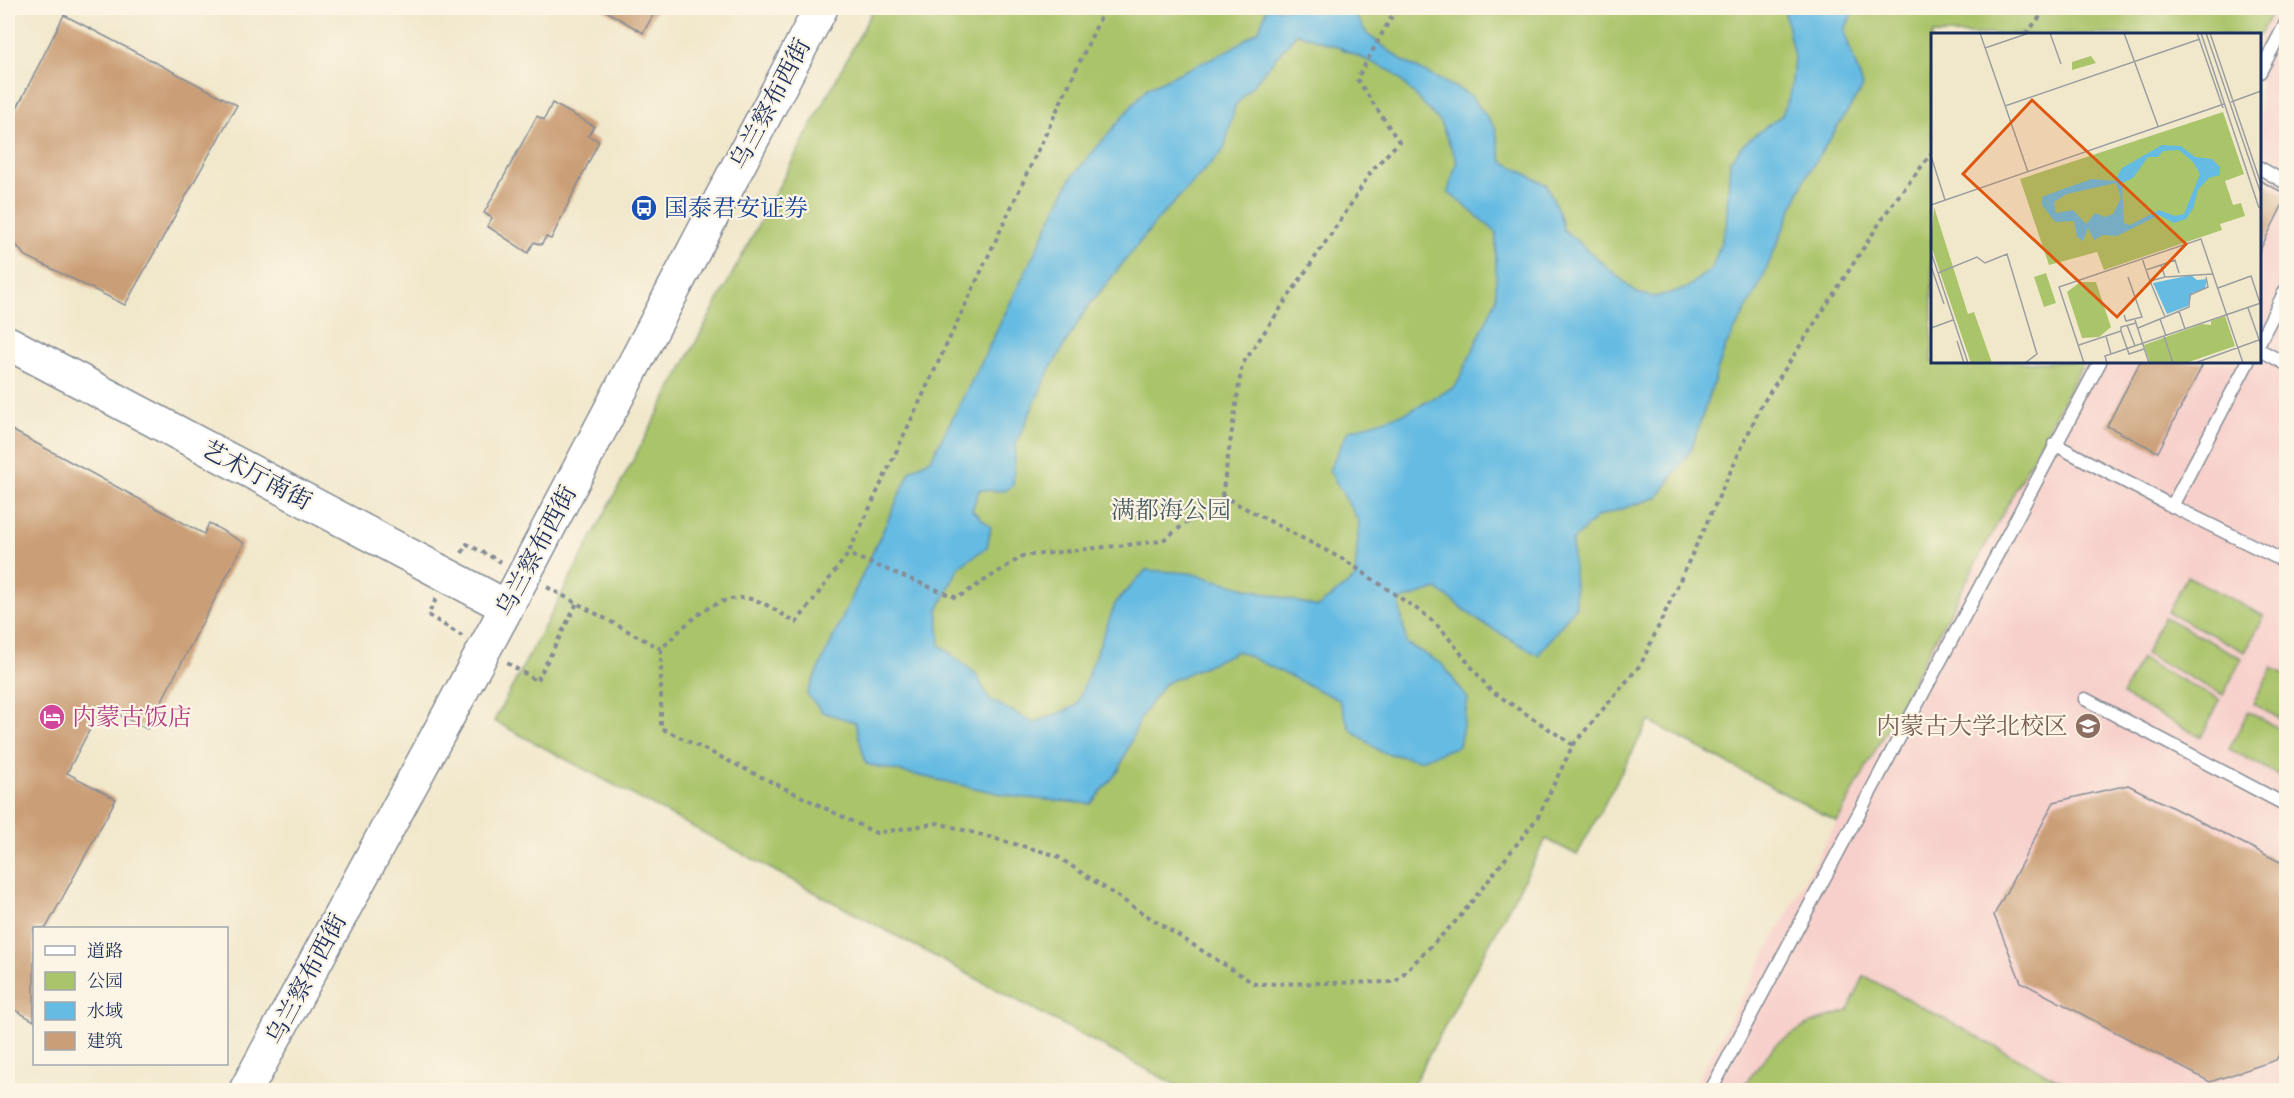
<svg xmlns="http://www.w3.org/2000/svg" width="2294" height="1098" viewBox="0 0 2294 1098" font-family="'Sorts Mill Goudy','Noto Serif SC',serif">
<rect width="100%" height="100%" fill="#fcf5e5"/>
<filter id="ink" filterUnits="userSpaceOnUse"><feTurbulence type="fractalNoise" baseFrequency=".0167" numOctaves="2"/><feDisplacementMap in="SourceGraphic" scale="12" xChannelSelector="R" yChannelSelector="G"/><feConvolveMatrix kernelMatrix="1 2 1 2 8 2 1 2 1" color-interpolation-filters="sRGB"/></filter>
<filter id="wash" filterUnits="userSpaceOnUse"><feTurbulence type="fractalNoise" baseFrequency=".008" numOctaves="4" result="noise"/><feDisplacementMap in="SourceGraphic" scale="24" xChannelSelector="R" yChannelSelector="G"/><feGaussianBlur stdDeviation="1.35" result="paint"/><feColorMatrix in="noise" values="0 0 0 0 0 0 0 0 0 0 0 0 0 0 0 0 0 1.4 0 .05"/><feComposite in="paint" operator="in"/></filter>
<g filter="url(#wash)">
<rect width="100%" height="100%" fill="#f1e8cc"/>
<polygon fill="#f7d0cb" points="2276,8 2286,8 2286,1090 1692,1090 2085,362 2260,362 2260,38"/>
<g fill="#aac46a" stroke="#627a64" stroke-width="1.5">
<polygon points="874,8 2274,8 2260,35 1932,34 1932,362 2084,362 1837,822 1649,721 1577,855 1546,839 1410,1090 1185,1090 494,721"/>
<polygon points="2187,576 2264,616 2245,652 2168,612"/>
<polygon points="2164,617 2242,658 2223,695 2145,654"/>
<polygon points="2141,659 2220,700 2201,737 2122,695"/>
<polygon points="2272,668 2286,675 2286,722 2253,704"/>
<polygon points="2248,712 2286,732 2286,779 2229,749"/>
<polygon points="1864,976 2077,1090 1740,1090 1776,1044 1811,1023 1848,1011"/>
</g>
<path fill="#66bbe2" stroke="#4075a0" stroke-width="1.5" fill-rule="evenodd" d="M1267 8H1351L1367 34 1403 61 1470 95 1495 127 1502 161 1547 185 1560 215 1563 229 1637 293 1654 297 1685 289 1712 268 1726 227 1730 160 1748 140 1782 115 1791 92 1794 57 1785 14 1788 8H1855L1844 31 1863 87 1805 178 1760 284 1725 348 1691 450 1658 497 1597 517 1572 541 1576 606 1538 655 1482 623 1437 589 1399 601 1406 643 1442 664 1468 699 1459 746 1420 760 1381 752 1350 729 1339 700 1238 651 1164 684 1141 717 1119 770 1091 804 1016 797 866 764 855 722 822 712 807 694 911 470 931 459 981 363 1071 178 1147 88 1229 50 1259 30ZM1297 33 1338 47 1393 72 1440 122 1457 161 1448 192 1496 232V300L1456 386 1408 412 1348 431 1329 470 1359 522 1355 578 1318 607 1189 573 1146 570 1116 602 1076 706 1034 723 989 699 976 674 940 645 938 610 959 567 987 547 991 527 972 510 979 490 1005 491 1013 485 1016 444 1049 371 1086 309 1160 217 1224 150 1235 106Z"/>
<g id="blocks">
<g fill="#ca9f77">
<polygon points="601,8 657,8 643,33"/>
<polygon points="64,15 237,105 125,305 24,255 8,234 8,126"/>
<polygon points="552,103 594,126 588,136 599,141 551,239 546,237 541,245 534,242 528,253 487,226 492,218 484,213 537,116 544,120"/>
<polygon points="2259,180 2286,194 2286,198 2259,252"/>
<polygon points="2140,362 2204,362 2158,452 2107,426"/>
<polygon points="8,428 204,534 209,523 244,543 147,729 102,706 67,773 116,799 46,928 34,928 34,1021 8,1006"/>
<polygon points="2128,785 2286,865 2286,1043 2276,1060 2210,1082 2021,982 1994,915 2054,802"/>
</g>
</g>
</g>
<g filter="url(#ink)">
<use href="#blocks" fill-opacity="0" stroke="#868c95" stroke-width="1.5"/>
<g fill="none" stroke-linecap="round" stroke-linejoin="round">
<g stroke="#868c95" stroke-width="15">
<g id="lane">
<polyline points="2260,72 2286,23"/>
<polyline points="2260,168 2286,183"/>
<polyline points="2260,341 2286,289"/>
<polyline points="2260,350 2286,364"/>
<polyline points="2054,444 2172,506 2248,362"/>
<polyline points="2172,506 2286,562"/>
<polyline points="2085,699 2286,805"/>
<polyline points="1711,1090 2100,362"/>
</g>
</g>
<g stroke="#868c95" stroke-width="36">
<g id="secondary">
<polyline points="8,343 507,607"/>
<polyline points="246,1090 507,607 821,8"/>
</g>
</g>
<g stroke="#868c95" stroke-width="4" stroke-dasharray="4.5 4.5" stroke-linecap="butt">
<polyline points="2026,34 2047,8"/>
<polyline points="1222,496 1242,365 1348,209 1372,170 1399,142 1357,79 1393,14 1408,8"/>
<polyline points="462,553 467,544 501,562"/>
<path d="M547 587 661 649C684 626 715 592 751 599 763 601 785 616 796 623L848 554 1105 8"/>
<polyline points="436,599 428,615 462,636"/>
<polyline points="661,649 661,728 876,833 938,823 1055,855 1141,912 1255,984 1395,982 1459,918 1538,817 1573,745 1490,690 1443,631 1427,616 1346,561 1222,496 1162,541 1023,556 957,598 848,554"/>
<polyline points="507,663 537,681 577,603"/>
<polyline points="1573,745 1641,664 1761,406 1890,207 1932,153"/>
</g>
<use href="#lane" stroke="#fff" stroke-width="12"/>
<use href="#secondary" stroke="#fff" stroke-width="33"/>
</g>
</g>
<defs>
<g id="bus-disc" transform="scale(1.35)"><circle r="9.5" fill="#1a4fb4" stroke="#fcf5e5"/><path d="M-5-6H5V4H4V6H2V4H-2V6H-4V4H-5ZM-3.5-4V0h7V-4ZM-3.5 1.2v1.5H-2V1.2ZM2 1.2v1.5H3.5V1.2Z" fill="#fff"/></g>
<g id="hotel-disc" transform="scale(1.35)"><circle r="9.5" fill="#d1479c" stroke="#fcf5e5"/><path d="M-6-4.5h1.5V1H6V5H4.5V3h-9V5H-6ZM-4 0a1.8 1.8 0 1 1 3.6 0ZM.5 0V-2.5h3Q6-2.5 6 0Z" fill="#fff"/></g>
<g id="university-disc" transform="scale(1.35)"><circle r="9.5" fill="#8d6e63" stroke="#fcf5e5"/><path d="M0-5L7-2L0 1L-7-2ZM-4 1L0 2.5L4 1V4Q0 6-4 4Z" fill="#fff"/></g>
</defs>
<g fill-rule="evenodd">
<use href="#bus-disc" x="644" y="208"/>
<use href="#hotel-disc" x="52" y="717"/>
<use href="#university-disc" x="2088" y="726"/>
</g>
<g text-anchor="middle" stroke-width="4.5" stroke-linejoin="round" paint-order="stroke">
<g font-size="24" fill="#1b2f5e" stroke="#fcf5e5">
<text transform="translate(770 104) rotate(-62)" y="8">乌兰察布西街</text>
<text transform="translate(257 475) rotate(28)" y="8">艺术厅南街</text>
<text transform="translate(536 551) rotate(-62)" y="8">乌兰察布西街</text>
<text transform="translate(306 979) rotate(-62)" y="8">乌兰察布西街</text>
</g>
<g font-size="24" fill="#164399" stroke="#fcf5e5" text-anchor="start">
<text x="664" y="216">国泰君安证券</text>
</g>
<g font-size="24" fill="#465c62" stroke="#fcf5e5">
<text x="1171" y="518">满都海公园</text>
</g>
<g font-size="24" fill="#b23c85" stroke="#fcf5e5" text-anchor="start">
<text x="72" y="725">内蒙古饭店</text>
</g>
<g font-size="24" fill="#785e54" stroke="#fcf5e5" text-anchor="end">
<text x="2068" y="734">内蒙古大学北校区</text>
</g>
</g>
<g transform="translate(1931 33)">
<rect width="330" height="330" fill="#f1e8cc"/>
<path d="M160 23 165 30 141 37V29ZM292 79 313 141 294 148 302 172 310 170 314 183 289 191 291 197 173 237 166 219 118 232 89 146ZM3 174 37 281 43 279 61 330H40L0 213ZM115 240 125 270 113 274 103 244ZM149 249H165L180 294 168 304 151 305 136 259ZM294 283 304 313 255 330H219L213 312 271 291 280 292V288Z" fill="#aac46a"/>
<path d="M231 112 250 113 264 124 281 126 289 134V142L278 145 267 157 262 176 255 186 243 190 228 182 186 203 172 202 163 207 157 195 152 208 146 204 143 188 124 189 111 172V164L132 156 161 146 184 148 191 135ZM248 117 262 129 269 141 253 181 244 183 228 177 199 192 193 190 191 150 202 145 217 124H227L232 118ZM185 150 190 165 182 181 174 184 164 180 155 191 142 177 125 180 123 169 136 161ZM260 242 266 247 276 246 274 256 261 260 257 273 236 281 222 250Z" fill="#66bbe2" fill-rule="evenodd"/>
<path fill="none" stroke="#9b9ea0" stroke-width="1.5" d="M49 0 97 139M119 0 130 31M193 0 227 93M266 0 292 75M270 0 328 175M275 0 330 161M279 0 330 151M54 15 98 0M300 69 330 58M74 73 269 6M0 123 14 167M0 172 293 71M0 219 37 330M211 225 215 237 230 232M0 233 13 271M215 237 219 248 234 244M7 240 46 224 54 230 76 221 106 321 94 330M248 240 244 227 230 232 234 244 282 241M219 248 234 284 229 286 235 303M287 255 320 243 329 270M317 275 330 312M248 278 254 296M193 282 195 288 211 284 197 244M234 284 258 274 259 262 277 254 275 244M204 287 218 330M205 290 190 294V298L198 321 213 316M196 292 204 313M0 295 22 287M207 295 229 286M175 303 180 321 174 323 176 330M233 303 242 330M26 308 33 330M148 312 190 298M180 321 330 270M153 330 128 254 270 206 312 330M264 330 328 307"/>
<path fill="#de5710" fill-opacity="0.15" stroke="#de5710" stroke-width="3" d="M101 67 255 211 186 284 32 141Z"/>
<rect width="330" height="330" fill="none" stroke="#1b2f5e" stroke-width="3"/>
</g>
<rect width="2294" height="1098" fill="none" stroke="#fcf5e5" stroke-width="30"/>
<rect x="33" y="927" width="195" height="138" fill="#fcf5e5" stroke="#a2a6af" stroke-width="1.5"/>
<rect x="45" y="946" width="30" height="9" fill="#ffffff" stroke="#a2a6af" stroke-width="1.5"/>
<text x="87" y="957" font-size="18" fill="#1b2f5e">道路</text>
<rect x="45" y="972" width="30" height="18" fill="#aac46a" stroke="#a2a6af" stroke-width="1.5"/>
<text x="87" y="987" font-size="18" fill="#1b2f5e">公园</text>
<rect x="45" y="1002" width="30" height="18" fill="#66bbe2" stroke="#a2a6af" stroke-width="1.5"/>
<text x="87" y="1017" font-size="18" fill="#1b2f5e">水域</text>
<rect x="45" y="1032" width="30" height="18" fill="#ca9f77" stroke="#a2a6af" stroke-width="1.5"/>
<text x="87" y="1047" font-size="18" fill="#1b2f5e">建筑</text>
</svg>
